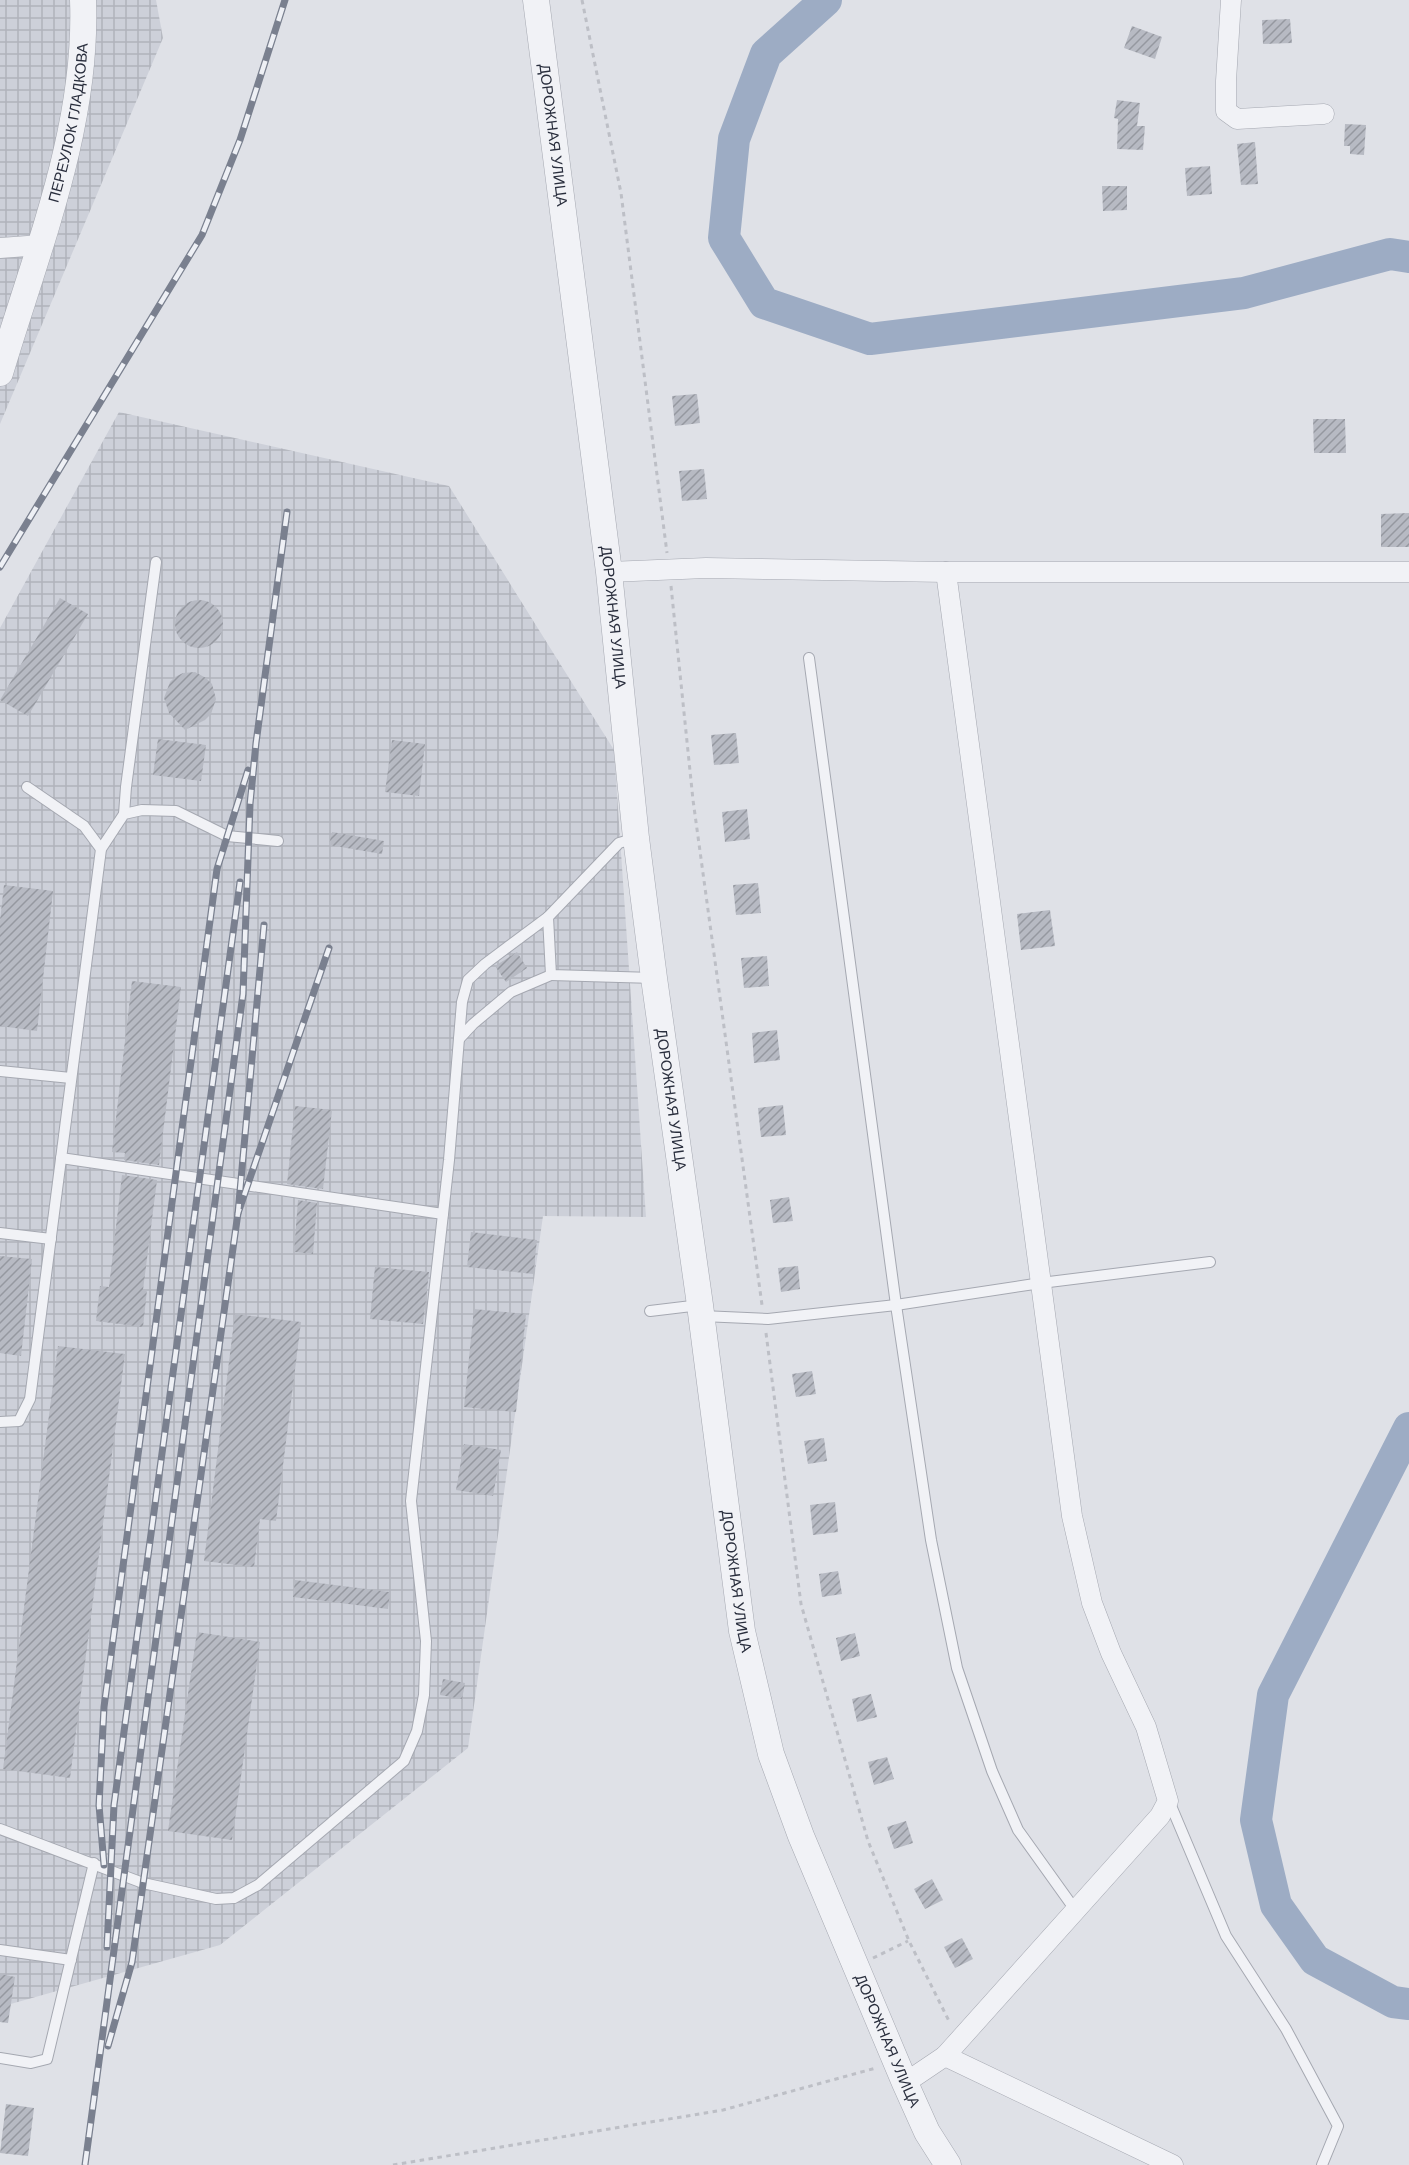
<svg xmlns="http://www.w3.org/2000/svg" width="1409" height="2165" viewBox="0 0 1409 2165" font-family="Helvetica,sans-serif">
<defs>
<pattern id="industrial-grid" width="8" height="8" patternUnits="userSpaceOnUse" patternTransform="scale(1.5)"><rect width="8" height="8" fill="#cdd0d9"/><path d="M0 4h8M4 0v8" fill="none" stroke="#b0b3bb"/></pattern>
<pattern id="building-hatch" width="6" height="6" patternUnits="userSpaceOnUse" patternTransform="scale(1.5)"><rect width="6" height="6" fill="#b7bac3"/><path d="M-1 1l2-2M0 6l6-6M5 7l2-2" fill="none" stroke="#9598a0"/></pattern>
</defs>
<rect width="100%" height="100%" fill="#dfe1e7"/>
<g fill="url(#industrial-grid)">
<polygon points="0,0 156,0 163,38 0,424"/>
<polygon points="119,412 449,486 614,750 646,1217 543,1216 468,1748 220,1945 0,2007 0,628"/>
</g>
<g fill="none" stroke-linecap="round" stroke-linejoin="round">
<g stroke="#9dacc4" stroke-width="32">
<polyline points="826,0 766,54 734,139 724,238 764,303 870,339 1244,293 1390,254 1409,257"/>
<polyline points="1409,1428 1273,1695 1256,1820 1276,1905 1315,1960 1393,2002 1409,2004"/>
</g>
</g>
<g fill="url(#building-hatch)">
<polygon points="1290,19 1292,43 1263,44 1262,20"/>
<polygon points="1132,26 1162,37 1155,59 1124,48"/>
<polygon points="1117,100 1140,103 1137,126 1145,126 1143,150 1117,149 1118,119 1114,118"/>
<polygon points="1345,124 1366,125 1364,155 1350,154 1350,146 1344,146"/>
<polygon points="1255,142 1258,184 1241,185 1237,144"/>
<polygon points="1210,166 1212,194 1187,196 1185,168"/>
<polygon points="1102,186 1127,186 1127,210 1103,211"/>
<polygon points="697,394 700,423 675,426 672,396"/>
<polygon points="1313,419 1345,419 1346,453 1314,453"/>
<polygon points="704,469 707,499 682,501 679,471"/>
<polygon points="1409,513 1409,547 1381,547 1381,514"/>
<polygon points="60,598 88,614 28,716 0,700"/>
<circle cx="199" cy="624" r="24"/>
<polygon points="195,672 206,678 212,684 216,699 211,714 205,720 185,730 169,713 164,698 170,682 175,677 183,673"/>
<polygon points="736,733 739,763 714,765 711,735"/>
<polygon points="158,739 206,745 201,781 153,775"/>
<polygon points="392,740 425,744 419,796 385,792"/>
<polygon points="747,809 750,839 725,842 722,812"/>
<polygon points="332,832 384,841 382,854 329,845"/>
<polygon points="758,883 761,913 736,915 733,885"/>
<polygon points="4,885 53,891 37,1031 0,1026 0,921"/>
<polygon points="1050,910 1055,946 1021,950 1017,914"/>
<polygon points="517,952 527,968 506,982 495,966"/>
<polygon points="767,956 769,986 744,988 741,958"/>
<polygon points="132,981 181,987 159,1165 124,1160 125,1153 112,1152"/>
<polygon points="777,1030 780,1060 754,1063 752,1033"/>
<polygon points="783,1105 786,1135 761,1137 758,1108"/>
<polygon points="295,1106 332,1110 323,1189 287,1184"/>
<polygon points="122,1175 157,1180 143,1290 147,1290 143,1327 96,1321 100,1286 109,1287"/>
<polygon points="789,1197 793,1221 773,1223 770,1200"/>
<polygon points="298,1200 317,1203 313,1254 294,1252"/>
<polygon points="471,1232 537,1240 533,1274 467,1267"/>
<polygon points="0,1256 32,1259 21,1356 0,1353"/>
<polygon points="798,1266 800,1289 781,1292 778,1268"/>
<polygon points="375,1267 429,1272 423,1324 370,1319"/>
<polygon points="474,1309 526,1314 516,1412 464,1407"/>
<polygon points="235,1314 301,1322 276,1521 260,1519 254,1567 204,1561"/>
<polygon points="58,1346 125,1354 70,1778 3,1769"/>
<polygon points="812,1371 816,1394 796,1397 792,1374"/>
<polygon points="824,1438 827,1461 808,1464 804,1441"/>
<polygon points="464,1444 501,1450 493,1496 456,1490"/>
<polygon points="835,1502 838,1532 813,1535 810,1505"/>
<polygon points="838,1571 842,1594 822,1597 819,1574"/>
<polygon points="295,1580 390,1592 388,1609 293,1597"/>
<polygon points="197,1632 260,1642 232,1840 168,1831"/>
<polygon points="855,1633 860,1656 841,1661 836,1638"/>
<polygon points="443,1679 465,1683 462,1699 440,1695"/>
<polygon points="871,1694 877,1717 857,1722 852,1699"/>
<polygon points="887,1757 894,1779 874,1785 868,1762"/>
<polygon points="906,1821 913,1843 894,1849 887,1827"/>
<polygon points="932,1879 943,1900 925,1909 914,1889"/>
<polygon points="962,1938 973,1959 955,1968 944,1947"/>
<polygon points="0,1974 15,1977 8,2023 0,2022"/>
<polygon points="6,2104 34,2108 28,2156 0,2153"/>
</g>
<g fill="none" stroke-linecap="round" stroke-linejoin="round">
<g stroke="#a5a8b1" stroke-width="12">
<g id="service">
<polyline points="809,658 896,1305 931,1540 957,1668 992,1771 1018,1830 1076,1911"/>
<polyline points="27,787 84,826 101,849"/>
<polyline points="124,814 126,787 156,562"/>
<polyline points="636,838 619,843 548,917 551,975 654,978"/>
<polyline points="459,1039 473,1024 511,992 551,975"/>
<polyline points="0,1071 71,1078"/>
<polyline points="61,1158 443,1214"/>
<polyline points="0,1233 51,1239"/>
<polyline points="650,1311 700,1305"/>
<polyline points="702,1316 768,1319 896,1305 1041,1283 1210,1262"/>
<polyline points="0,1422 19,1421 30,1399 101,849 124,814 142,810 176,811 227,836 278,841"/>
<polyline points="1169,1801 1226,1936 1286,2029 1338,2126 1322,2165"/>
<polyline points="0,1829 143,1883 216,1899 234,1898 258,1885 404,1761 417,1731 424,1695 426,1641 411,1501 449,1160 462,1002 468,980 485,964 548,917"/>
<polyline points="0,1950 71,1960"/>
<polyline points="0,2058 31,2063 47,2059 94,1863"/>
</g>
</g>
<g stroke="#a5a8b1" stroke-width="21">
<g id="minor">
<polyline points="1231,0 1226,81 1226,111 1237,119 1324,114"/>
<polyline points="0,248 41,245"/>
<polyline points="609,572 706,568 946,572 1409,572"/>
<polyline points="945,2056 1173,2165"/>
<polyline points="905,2083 945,2056 1160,1816 1168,1801 1146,1727 1111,1653 1092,1603 1072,1516 946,572"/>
</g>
</g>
<g stroke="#a5a8b1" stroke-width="27">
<g id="tertiary">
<path id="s1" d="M536 0 609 572 636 838 654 978 700 1305 742 1631 771 1754 801 1836 905 2083 927 2132 948 2165"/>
<path id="s2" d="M0 373C36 252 88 128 83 0"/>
</g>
</g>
<g stroke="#bdbfc6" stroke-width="3" stroke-dasharray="4.5 4.5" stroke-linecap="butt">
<polyline points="582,0 621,193 667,553"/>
<polyline points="671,586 693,800 762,1305"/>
<polyline points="766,1333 801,1604 868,1841 909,1941 950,2023"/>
<polyline points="873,1958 908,1941"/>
<polyline points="393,2165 723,2110 876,2068"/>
</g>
<use href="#service" stroke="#f1f2f6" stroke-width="10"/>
<use href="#minor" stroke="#f1f2f6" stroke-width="20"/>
<use href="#tertiary" stroke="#f1f2f6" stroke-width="26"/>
<g stroke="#7a808f" stroke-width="7">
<g id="rail">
<polyline points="0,567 202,235 240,140 285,0"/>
<polyline points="264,925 238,1213 329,948"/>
<polyline points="104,1865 99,1805 104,1707 217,869 248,770"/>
<polyline points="107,1947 114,1805 240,882"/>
<polyline points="108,2046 132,1962 238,1213"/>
<polyline points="85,2165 243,994 250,804 256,743 287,512"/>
</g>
</g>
<use href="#rail" stroke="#eef0f5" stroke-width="4.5" stroke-dasharray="14" stroke-linecap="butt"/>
</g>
<g text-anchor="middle" stroke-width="6" stroke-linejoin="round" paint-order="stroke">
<g font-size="15" fill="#292e3d" stroke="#eef0f5">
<text dy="5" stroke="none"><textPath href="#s2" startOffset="260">ПЕРЕУЛОК ГЛАДКОВА</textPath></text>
<text dy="5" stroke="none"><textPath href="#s1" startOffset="136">ДОРОЖНАЯ УЛИЦА</textPath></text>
<text dy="5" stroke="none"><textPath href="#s1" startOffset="622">ДОРОЖНАЯ УЛИЦА</textPath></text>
<text dy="5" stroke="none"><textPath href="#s1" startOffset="1108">ДОРОЖНАЯ УЛИЦА</textPath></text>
<text dy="5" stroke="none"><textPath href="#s1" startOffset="1594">ДОРОЖНАЯ УЛИЦА</textPath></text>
<text dy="5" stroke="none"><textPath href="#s1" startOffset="2080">ДОРОЖНАЯ УЛИЦА</textPath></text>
</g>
</g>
</svg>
